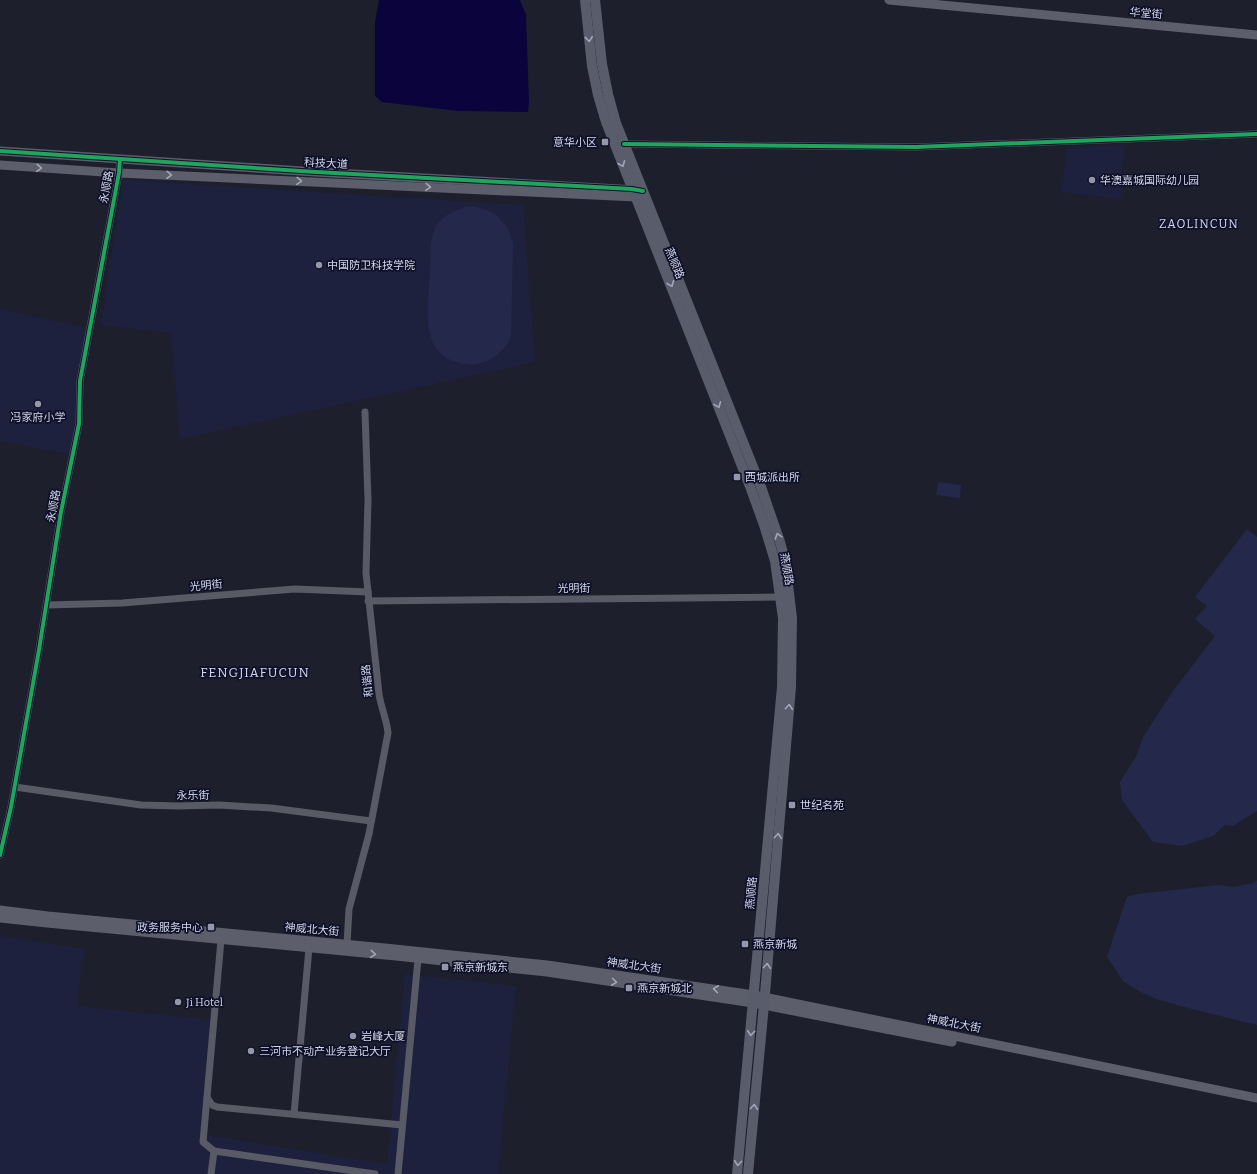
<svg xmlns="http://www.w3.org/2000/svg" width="1257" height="1174" viewBox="0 0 1257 1174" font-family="Bitter,'Noto Sans SC',serif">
<rect width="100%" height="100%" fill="#1d1f2d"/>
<g fill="#1d213e">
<polygon points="1125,145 1122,169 1121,199 1061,192 1067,148"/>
<polygon points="123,180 523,205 535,362 180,439 171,333 101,325"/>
<polygon points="0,309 87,328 76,381 75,426 69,454 0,441"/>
<polygon points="0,936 84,949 77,1006 213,1020 200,1134 387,1164 405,974 516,986 498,1174 0,1174"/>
</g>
<g fill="#24294b">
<path d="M465 207H477L494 213 507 227 513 243 511 335C507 349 495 359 481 363 473 366 466 364 457 362 419 352 428 305 430 275 431 258 428 236 439 222 445 214 456 211 465 207Z"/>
<polygon points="938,482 961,485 960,498 936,495"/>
<polygon points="1247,529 1257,537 1257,811 1233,826 1225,825 1213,836 1182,846 1153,842 1122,800 1120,782 1137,755 1143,737 1173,691 1215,636 1195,619 1207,606 1195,597"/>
<polygon points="1257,880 1257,1025 1188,1008 1156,999 1139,991 1124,982 1107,957 1127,897 1137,894 1219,885 1234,887 1254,883"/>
</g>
<polygon fill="#0b033c" points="379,0 520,0 526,15 529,103 528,112 458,111 382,102 375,96 375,22"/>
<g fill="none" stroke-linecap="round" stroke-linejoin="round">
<g stroke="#585a66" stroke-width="7">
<polyline points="624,144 916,147 1257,134"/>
<polyline points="368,601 780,597"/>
<polyline points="47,605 122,603 295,589 368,592"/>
<polyline points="15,787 141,805 178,806 219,805 271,808 371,821"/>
<polyline points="0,855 11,807 39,650 61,512 79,424 80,381 119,173 120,159"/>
<polyline points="221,940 207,1097 212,1105 217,1107 402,1125"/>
<path d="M347 944 349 909 369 834 388 733C387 720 381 708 379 694L366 573 368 500 365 412"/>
<polyline points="207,1097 203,1142 214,1151 211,1174"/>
<polyline points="294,1114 309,948"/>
<polyline points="214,1151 375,1174"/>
<polyline points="398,1174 418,959"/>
</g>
<g stroke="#5c5e6b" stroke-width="9">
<polyline points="889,0 1257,35"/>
<polyline points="0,151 316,172 637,190"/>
<polyline points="0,165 119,173 636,197 640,193"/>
<polyline points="0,910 48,916 385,948 547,965 754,995 1257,1098"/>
<polyline points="0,918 47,923 396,956 547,972 753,1003 952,1042"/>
</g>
<g stroke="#595c6b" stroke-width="10">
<polyline points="585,0 592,66 598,95 606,122 751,489 764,525 775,561 783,618 782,687 737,1174"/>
<polyline points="595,0 602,64 608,94 616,123 761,487 780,542 785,560 792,618 791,687 764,1005 748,1174"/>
</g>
<g stroke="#0e1129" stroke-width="6">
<g id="cycleway">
<polyline points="624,144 916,147 1257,134"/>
<polyline points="0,151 316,172 632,189 643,191"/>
<polyline points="0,855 11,807 39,650 61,512 79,424 80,381 119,173 120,159"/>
</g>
</g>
<use href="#cycleway" stroke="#20a55d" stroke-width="4"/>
</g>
<defs><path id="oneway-chevron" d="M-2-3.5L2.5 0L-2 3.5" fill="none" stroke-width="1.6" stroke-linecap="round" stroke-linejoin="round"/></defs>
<g stroke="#a2a6b6">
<use href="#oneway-chevron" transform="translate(589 39) rotate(84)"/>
<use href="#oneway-chevron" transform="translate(622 164) rotate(68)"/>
<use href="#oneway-chevron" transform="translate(671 284) rotate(68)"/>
<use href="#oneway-chevron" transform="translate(718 405) rotate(68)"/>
<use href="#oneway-chevron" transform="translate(778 536) rotate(-108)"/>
<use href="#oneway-chevron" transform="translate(789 707) rotate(-85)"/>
<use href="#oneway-chevron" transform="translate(778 836) rotate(-85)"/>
<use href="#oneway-chevron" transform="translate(767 966) rotate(-85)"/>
<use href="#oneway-chevron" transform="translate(751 1033) rotate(95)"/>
<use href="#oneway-chevron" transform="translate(754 1107) rotate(-85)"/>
<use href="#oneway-chevron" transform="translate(738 1163) rotate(95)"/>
</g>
<g stroke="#a3a7b6">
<use href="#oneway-chevron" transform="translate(39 168) rotate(4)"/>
<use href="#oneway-chevron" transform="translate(169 175) rotate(3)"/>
<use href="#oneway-chevron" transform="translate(299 181) rotate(3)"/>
<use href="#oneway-chevron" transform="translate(428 187) rotate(3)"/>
<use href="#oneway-chevron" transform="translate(373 954) rotate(5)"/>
<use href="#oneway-chevron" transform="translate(614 982) rotate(8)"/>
<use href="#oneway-chevron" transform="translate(716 989) rotate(-172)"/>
</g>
<g fill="#9397a7" stroke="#0e1129" stroke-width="1.5">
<rect x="601" y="138" width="8" height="8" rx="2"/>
<circle cx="1092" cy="180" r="4"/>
<circle cx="319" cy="265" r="4"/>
<circle cx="38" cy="404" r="4"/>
<rect x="733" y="473" width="8" height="8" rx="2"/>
<rect x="788" y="801" width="8" height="8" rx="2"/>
<rect x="207" y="923" width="8" height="8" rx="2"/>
<rect x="741" y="940" width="8" height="8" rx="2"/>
<rect x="441" y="963" width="8" height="8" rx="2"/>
<rect x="625" y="984" width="8" height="8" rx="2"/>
<circle cx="178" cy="1002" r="4"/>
<circle cx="353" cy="1036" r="4"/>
<circle cx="251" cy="1051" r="4"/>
</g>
<g text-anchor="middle" stroke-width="3.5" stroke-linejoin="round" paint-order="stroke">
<g font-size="11" fill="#d3d7e8" stroke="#0e1129">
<text transform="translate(1146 13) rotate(5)" y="4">华堂街</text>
<text transform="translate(326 163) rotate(3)" y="4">科技大道</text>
<text transform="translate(106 187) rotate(-80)" y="4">永顺路</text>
<text transform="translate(675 263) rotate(68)" y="4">燕顺路</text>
<text transform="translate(53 506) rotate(-79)" y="4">永顺路</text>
<text transform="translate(787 569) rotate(80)" y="4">燕顺路</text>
<text transform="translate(206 585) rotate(-6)" y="4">光明街</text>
<text transform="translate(574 588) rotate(-1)" y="4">光明街</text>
<text transform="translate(367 681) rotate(-96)" y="4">和谐路</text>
<text transform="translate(193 795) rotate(-1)" y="4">永乐街</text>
<text transform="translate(751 893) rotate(-85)" y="4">燕顺路</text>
<text transform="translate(312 929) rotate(5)" y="4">神威北大街</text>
<text transform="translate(634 965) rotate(8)" y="4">神威北大街</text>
<text transform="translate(954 1023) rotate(11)" y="4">神威北大街</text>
</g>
<g font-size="11" fill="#d3d7e8" stroke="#0e1129" text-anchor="start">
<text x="597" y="146" text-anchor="end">意华小区</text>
<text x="1100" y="184">华澳嘉城国际幼儿园</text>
<text x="327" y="269">中国防卫科技学院</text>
<text x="38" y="421" text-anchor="middle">冯家府小学</text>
<text x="745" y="481">西城派出所</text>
<text x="800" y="809">世纪名苑</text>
<text x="203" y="931" text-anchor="end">政务服务中心</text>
<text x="753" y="948">燕京新城</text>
<text x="453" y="971">燕京新城东</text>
<text x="637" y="992">燕京新城北</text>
<text x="186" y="1006">Ji Hotel</text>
<text x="361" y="1040">岩峰大厦</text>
<text x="259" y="1055">三河市不动产业务登记大厅</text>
</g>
<g font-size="12" letter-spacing="1" fill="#d3d7e8" stroke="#0e1129">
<text x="1199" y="228">ZAOLINCUN</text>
</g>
<g font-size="13" letter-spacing="1" fill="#d3d7e8" stroke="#0e1129">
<text x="255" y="677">FENGJIAFUCUN</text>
</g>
</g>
</svg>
